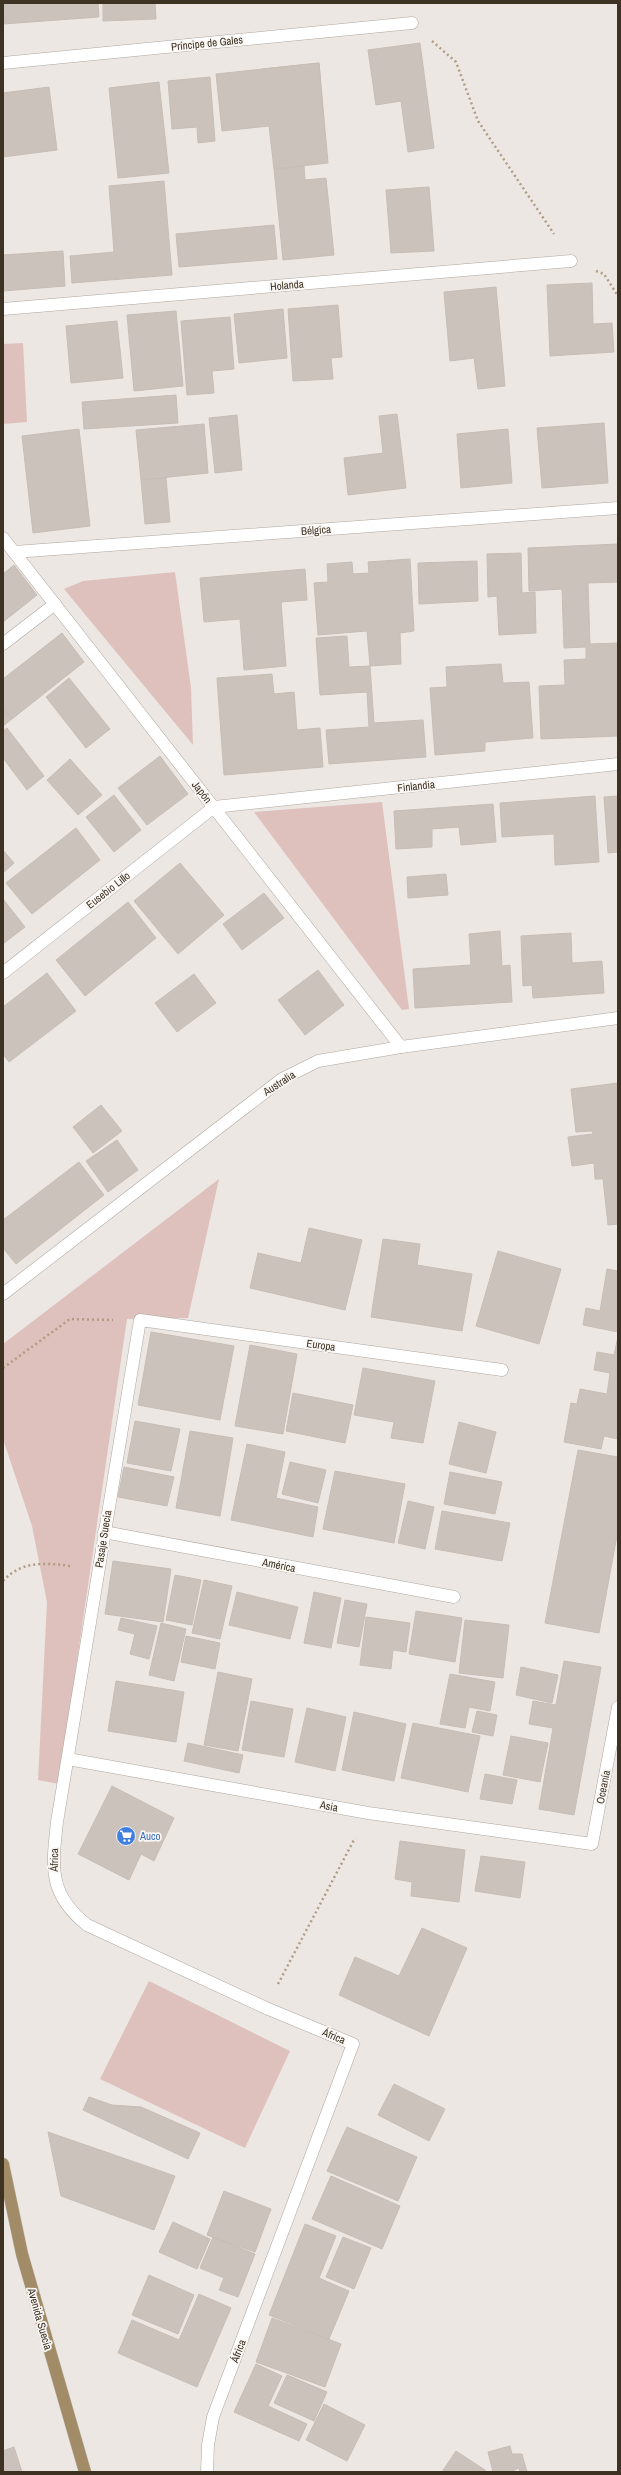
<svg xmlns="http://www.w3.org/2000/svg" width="621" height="2475" viewBox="0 0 621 2475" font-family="'Archivo Narrow',sans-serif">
<rect width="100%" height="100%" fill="#ede7e3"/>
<g fill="#dec1bc">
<polygon points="23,343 27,422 3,424 3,344"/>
<polygon points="175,572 191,688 193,745 64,589 83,581"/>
<polygon points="382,802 409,1009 402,1010 254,812"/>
<polygon points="219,1179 188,1318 127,1319 59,1784 38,1780 47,1602 32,1526 3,1439 3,1344"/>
<polygon points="149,1981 290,2051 245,2148 100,2079"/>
</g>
<g fill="#cbc3bb" stroke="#c7bdb5">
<polygon points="3,3 98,3 99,17 3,24"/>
<polygon points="103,3 155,3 156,19 103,21"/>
<polygon points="420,43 434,148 408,152 401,101 376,105 368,50"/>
<polygon points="319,63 323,114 268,120 262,69"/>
<polygon points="319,63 328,163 274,169 269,126 222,131 216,74"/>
<polygon points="210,77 215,141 198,143 197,127 172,129 168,81"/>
<polygon points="159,82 169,173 118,178 109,88"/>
<polygon points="49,87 57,150 3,157 3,93"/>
<polygon points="304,166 305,180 326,178 334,255 283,260 274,169"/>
<polygon points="164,181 172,275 72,283 70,256 114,252 109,186"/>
<polygon points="429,187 434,251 391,253 386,190"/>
<polygon points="274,225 277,259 179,267 176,234"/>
<polygon points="63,251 65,286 3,291 3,255"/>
<polygon points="592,283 593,324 612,323 614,352 550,356 547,285"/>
<polygon points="496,287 505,386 478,389 474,358 450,361 444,292"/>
<polygon points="338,305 342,357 331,358 333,379 293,381 288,309"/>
<polygon points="283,309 287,358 239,363 234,314"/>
<polygon points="176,311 183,386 134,391 127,315"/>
<polygon points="230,317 234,369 212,371 214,393 187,395 181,321"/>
<polygon points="117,321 123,378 71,383 66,326"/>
<polygon points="176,395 178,423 84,429 82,402"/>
<polygon points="397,414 406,488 348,495 344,458 383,453 379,416"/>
<polygon points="237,415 242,470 215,473 209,418"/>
<polygon points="604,423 608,483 542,488 537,428"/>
<polygon points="204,424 208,473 141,480 136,430"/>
<polygon points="79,429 90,526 33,533 22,436"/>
<polygon points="508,429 512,483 461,488 457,434"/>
<polygon points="166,478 170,522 145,524 141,480"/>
<polygon points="618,544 618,582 588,583 590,644 618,643 618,736 541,739 539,686 565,685 564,660 586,659 586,647 564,648 562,589 529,591 528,548"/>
<polygon points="521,553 522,593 535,592 536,633 499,635 497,596 488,597 487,554"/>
<polygon points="410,559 414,631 400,633 401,664 370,666 367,631 318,635 314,583 328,582 327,564 352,562 353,574 369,573 368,562"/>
<polygon points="477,561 478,601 419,604 418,563"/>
<polygon points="14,565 37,595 3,622 3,574"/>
<polygon points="305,569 307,600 281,602 286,666 244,670 240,619 204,622 200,578"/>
<polygon points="62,633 84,662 12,719 3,708 3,679"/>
<polygon points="347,636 349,667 370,666 374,723 423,720 426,757 329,764 326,730 369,727 367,692 320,695 316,638"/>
<polygon points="501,664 503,683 529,682 533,738 485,742 485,751 435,755 430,688 447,687 446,667"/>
<polygon points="272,674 274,694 294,692 297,730 320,728 323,767 224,775 217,678"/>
<polygon points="69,678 110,729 86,748 46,697"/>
<polygon points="3,708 12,719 3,726"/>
<polygon points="7,728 44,776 27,790 3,758 3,731"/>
<polygon points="160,756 188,794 147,825 118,788"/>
<polygon points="70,759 102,795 78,815 47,780"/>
<polygon points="114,795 141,830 114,852 86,817"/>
<polygon points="595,796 599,862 555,865 554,834 502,837 500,803"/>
<polygon points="618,796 618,852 608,853 604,797"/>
<polygon points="493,804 496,842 461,845 459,827 432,829 432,847 396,849 394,811"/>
<polygon points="76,828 100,860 32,914 6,883"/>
<polygon points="3,850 14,863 3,873"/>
<polygon points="180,863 224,915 178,954 134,901"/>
<polygon points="446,874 448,895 408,898 407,877"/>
<polygon points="264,893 284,918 242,950 223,924"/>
<polygon points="3,899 25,927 3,944"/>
<polygon points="128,902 156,938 85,996 56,960"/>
<polygon points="500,931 502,966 510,965 512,1002 415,1008 413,969 471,965 469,934"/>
<polygon points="571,933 572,963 602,961 604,993 533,998 532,985 523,986 521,936"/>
<polygon points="318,970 344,1005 305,1035 278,1000"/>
<polygon points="47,973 76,1011 9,1062 3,1054 3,1007"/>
<polygon points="194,974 216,1003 177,1032 155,1003"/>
<polygon points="618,1083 618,1224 608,1225 603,1179 595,1179 594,1163 572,1166 568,1137 593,1134 592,1131 576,1132 571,1089"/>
<polygon points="101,1105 122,1131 93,1153 73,1127"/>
<polygon points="117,1140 138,1170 108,1192 86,1161"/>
<polygon points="79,1162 104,1195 16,1264 3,1248 3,1220"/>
<polygon points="309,1228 362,1240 345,1310 250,1288 258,1253 301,1263"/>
<polygon points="383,1239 420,1244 417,1265 472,1274 462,1331 371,1317"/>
<polygon points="498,1251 561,1269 539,1344 476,1326"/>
<polygon points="607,1269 618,1271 618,1332 583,1325 586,1308 600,1311"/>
<polygon points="151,1332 234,1346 220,1420 138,1405"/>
<polygon points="618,1337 618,1439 604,1436 601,1449 564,1442 571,1403 577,1404 580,1389 607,1394 610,1373 594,1370 597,1352 614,1355"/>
<polygon points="250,1345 297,1354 283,1434 235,1426"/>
<polygon points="363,1368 435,1381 423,1443 391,1438 394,1422 354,1415"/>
<polygon points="293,1393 353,1405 345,1443 286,1431"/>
<polygon points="135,1421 180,1429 171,1471 127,1463"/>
<polygon points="459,1422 496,1432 486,1473 449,1464"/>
<polygon points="190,1431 233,1438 220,1516 176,1508"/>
<polygon points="247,1444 285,1452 276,1498 318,1507 313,1537 231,1520"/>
<polygon points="578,1450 618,1457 618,1530 599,1633 545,1623"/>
<polygon points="290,1462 326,1470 318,1503 282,1494"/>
<polygon points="124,1467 174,1477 167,1506 118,1497"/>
<polygon points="335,1471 405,1484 394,1543 323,1529"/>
<polygon points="450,1472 502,1482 495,1514 444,1504"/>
<polygon points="408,1501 434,1507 425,1549 398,1543"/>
<polygon points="442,1511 510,1523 502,1561 435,1549"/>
<polygon points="113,1561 171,1569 163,1622 105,1614"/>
<polygon points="175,1575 201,1580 192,1625 166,1620"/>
<polygon points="204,1580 232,1586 220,1639 192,1633"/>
<polygon points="237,1592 298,1607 290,1639 229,1625"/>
<polygon points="314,1592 341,1598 331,1648 304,1643"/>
<polygon points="345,1600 367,1604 359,1647 337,1643"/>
<polygon points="416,1611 462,1618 455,1662 409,1654"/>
<polygon points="366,1617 410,1623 406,1652 393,1650 391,1669 360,1665"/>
<polygon points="121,1618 157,1626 149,1659 130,1654 135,1634 118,1630"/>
<polygon points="465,1620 509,1625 503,1678 459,1673"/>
<polygon points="161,1623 186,1629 174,1681 149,1675"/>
<polygon points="186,1636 220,1643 215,1669 181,1662"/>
<polygon points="564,1661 601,1667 574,1815 539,1809 553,1728 529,1724 533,1701 556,1705"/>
<polygon points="521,1667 558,1675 552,1703 516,1695"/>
<polygon points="218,1672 252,1679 238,1751 204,1745"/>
<polygon points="450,1674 495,1682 490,1711 469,1707 465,1728 440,1724"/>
<polygon points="116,1681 184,1692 176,1742 108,1731"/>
<polygon points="251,1701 293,1709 284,1757 242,1750"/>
<polygon points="307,1708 346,1717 335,1771 295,1762"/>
<polygon points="477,1711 497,1715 493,1736 472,1732"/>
<polygon points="354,1712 406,1724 394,1781 342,1770"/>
<polygon points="413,1723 480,1736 468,1792 401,1778"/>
<polygon points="511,1736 548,1743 540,1782 503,1775"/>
<polygon points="188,1743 243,1755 239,1773 184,1761"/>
<polygon points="485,1774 517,1780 512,1804 480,1799"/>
<polygon points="112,1786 174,1818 154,1861 141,1854 129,1880 78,1854"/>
<polygon points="400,1841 465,1850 459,1902 411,1896 412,1882 395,1879"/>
<polygon points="481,1856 525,1862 520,1898 475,1891"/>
<polygon points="422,1928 467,1948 429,2036 339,1995 355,1957 399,1976"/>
<polygon points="394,2084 445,2109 429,2141 378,2115"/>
<polygon points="89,2097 112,2105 141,2107 200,2133 188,2159 83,2110"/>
<polygon points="347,2127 417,2157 398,2201 327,2171"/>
<polygon points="48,2132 175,2176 154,2230 61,2196"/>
<polygon points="331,2176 400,2206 382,2249 312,2219"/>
<polygon points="224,2191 271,2209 255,2252 207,2235"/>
<polygon points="173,2222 210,2239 197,2269 159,2252"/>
<polygon points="305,2224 336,2236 319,2278 349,2291 329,2339 269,2315"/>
<polygon points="213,2237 255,2254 238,2297 219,2290 224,2278 200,2268"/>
<polygon points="343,2237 371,2248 354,2289 326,2277"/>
<polygon points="149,2275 194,2295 178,2334 132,2315"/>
<polygon points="199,2294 231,2308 197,2387 118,2353 132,2320 179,2340"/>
<polygon points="272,2318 341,2344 325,2387 256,2362"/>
<polygon points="256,2364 282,2376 268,2406 307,2424 299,2441 234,2412"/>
<polygon points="287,2375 327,2392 314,2421 274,2403"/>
<polygon points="324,2404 365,2425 347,2461 306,2440"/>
<polygon points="510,2446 512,2454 522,2454 527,2472 520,2472 519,2468 514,2470 514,2472 493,2472 488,2452"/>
<polygon points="14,2447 22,2472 3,2472 3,2451"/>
<polygon points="456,2451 485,2470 486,2472 442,2472"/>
</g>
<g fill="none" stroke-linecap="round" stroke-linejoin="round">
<g stroke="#aea69e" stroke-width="13">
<g id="minor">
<polyline points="3,63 412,23"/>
<polyline points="3,309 571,261"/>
<polyline points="3,538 401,1047"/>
<polyline points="14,552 618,508"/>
<polyline points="3,644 55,604"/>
<polyline points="3,973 214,807 618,764"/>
<polyline points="3,1294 282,1079 318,1061 401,1047 618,1018"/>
<polyline points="104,1532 454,1597"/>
<polyline points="68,1759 368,1813 592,1844 618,1707"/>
<path d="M207 2472 208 2445 213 2417 353 2044 266 2008 87 1925C48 1894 52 1867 57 1822L140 1320 502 1370"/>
</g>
</g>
<g stroke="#c9c6c1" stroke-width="13">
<polyline id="major" points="3,2164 22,2254 85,2472"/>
</g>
<g stroke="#b09d83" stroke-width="2.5" stroke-dasharray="2 3" stroke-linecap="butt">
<polyline points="432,41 456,62 478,121 554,234"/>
<polyline points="596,271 604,274 618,296"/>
<polyline points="3,1368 70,1319 113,1320"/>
<path d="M3 1581C22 1560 46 1563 71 1566"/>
<polyline points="278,1984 355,1838"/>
</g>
<use href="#minor" stroke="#fff" stroke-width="12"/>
<use href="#major" stroke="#a28c68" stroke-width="12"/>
</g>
<defs>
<g id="supermarket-disc" transform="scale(1)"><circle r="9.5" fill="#3f7fe0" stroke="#f9f6f4"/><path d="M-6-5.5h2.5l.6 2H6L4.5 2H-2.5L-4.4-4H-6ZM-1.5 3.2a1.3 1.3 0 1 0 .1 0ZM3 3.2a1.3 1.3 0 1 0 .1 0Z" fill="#fff"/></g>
</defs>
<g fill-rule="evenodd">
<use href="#supermarket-disc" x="126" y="1836"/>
</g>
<g text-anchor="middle" stroke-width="3.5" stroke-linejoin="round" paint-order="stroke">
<g font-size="11" fill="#3e3323" stroke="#f9f6f4">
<text transform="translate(207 43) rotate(-6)" y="4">Príncipe de Gales</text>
<text transform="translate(287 285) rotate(-5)" y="4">Holanda</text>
<text transform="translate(316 530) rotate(-4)" y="4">Bélgica</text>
<text transform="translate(416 786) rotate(-6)" y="4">Finlandia</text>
<text transform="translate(202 792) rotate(52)" y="4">Japón</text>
<text transform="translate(108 890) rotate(-38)" y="4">Eusebio Lillo</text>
<text transform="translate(279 1083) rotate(-33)" y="4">Australia</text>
<text transform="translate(321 1345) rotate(8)" y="4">Europa</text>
<text transform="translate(103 1539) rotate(-81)" y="4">Pasaje Suecia</text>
<text transform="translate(279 1565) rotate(11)" y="4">América</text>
<text transform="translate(603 1787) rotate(-79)" y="4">Oceanía</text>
<text transform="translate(329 1806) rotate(10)" y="4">Asia</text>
<text transform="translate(54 1860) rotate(-89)" y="4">África</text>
<text transform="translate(334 2036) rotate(23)" y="4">África</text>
<text transform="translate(40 2319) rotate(74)" y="4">Avenida Suecia</text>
<text transform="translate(238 2351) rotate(-69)" y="4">África</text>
</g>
<g font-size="11" fill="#366cbe" stroke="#f9f6f4" text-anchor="start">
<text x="140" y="1840">Auco</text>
</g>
</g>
<rect width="621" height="2475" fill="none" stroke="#3e3323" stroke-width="8"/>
</svg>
